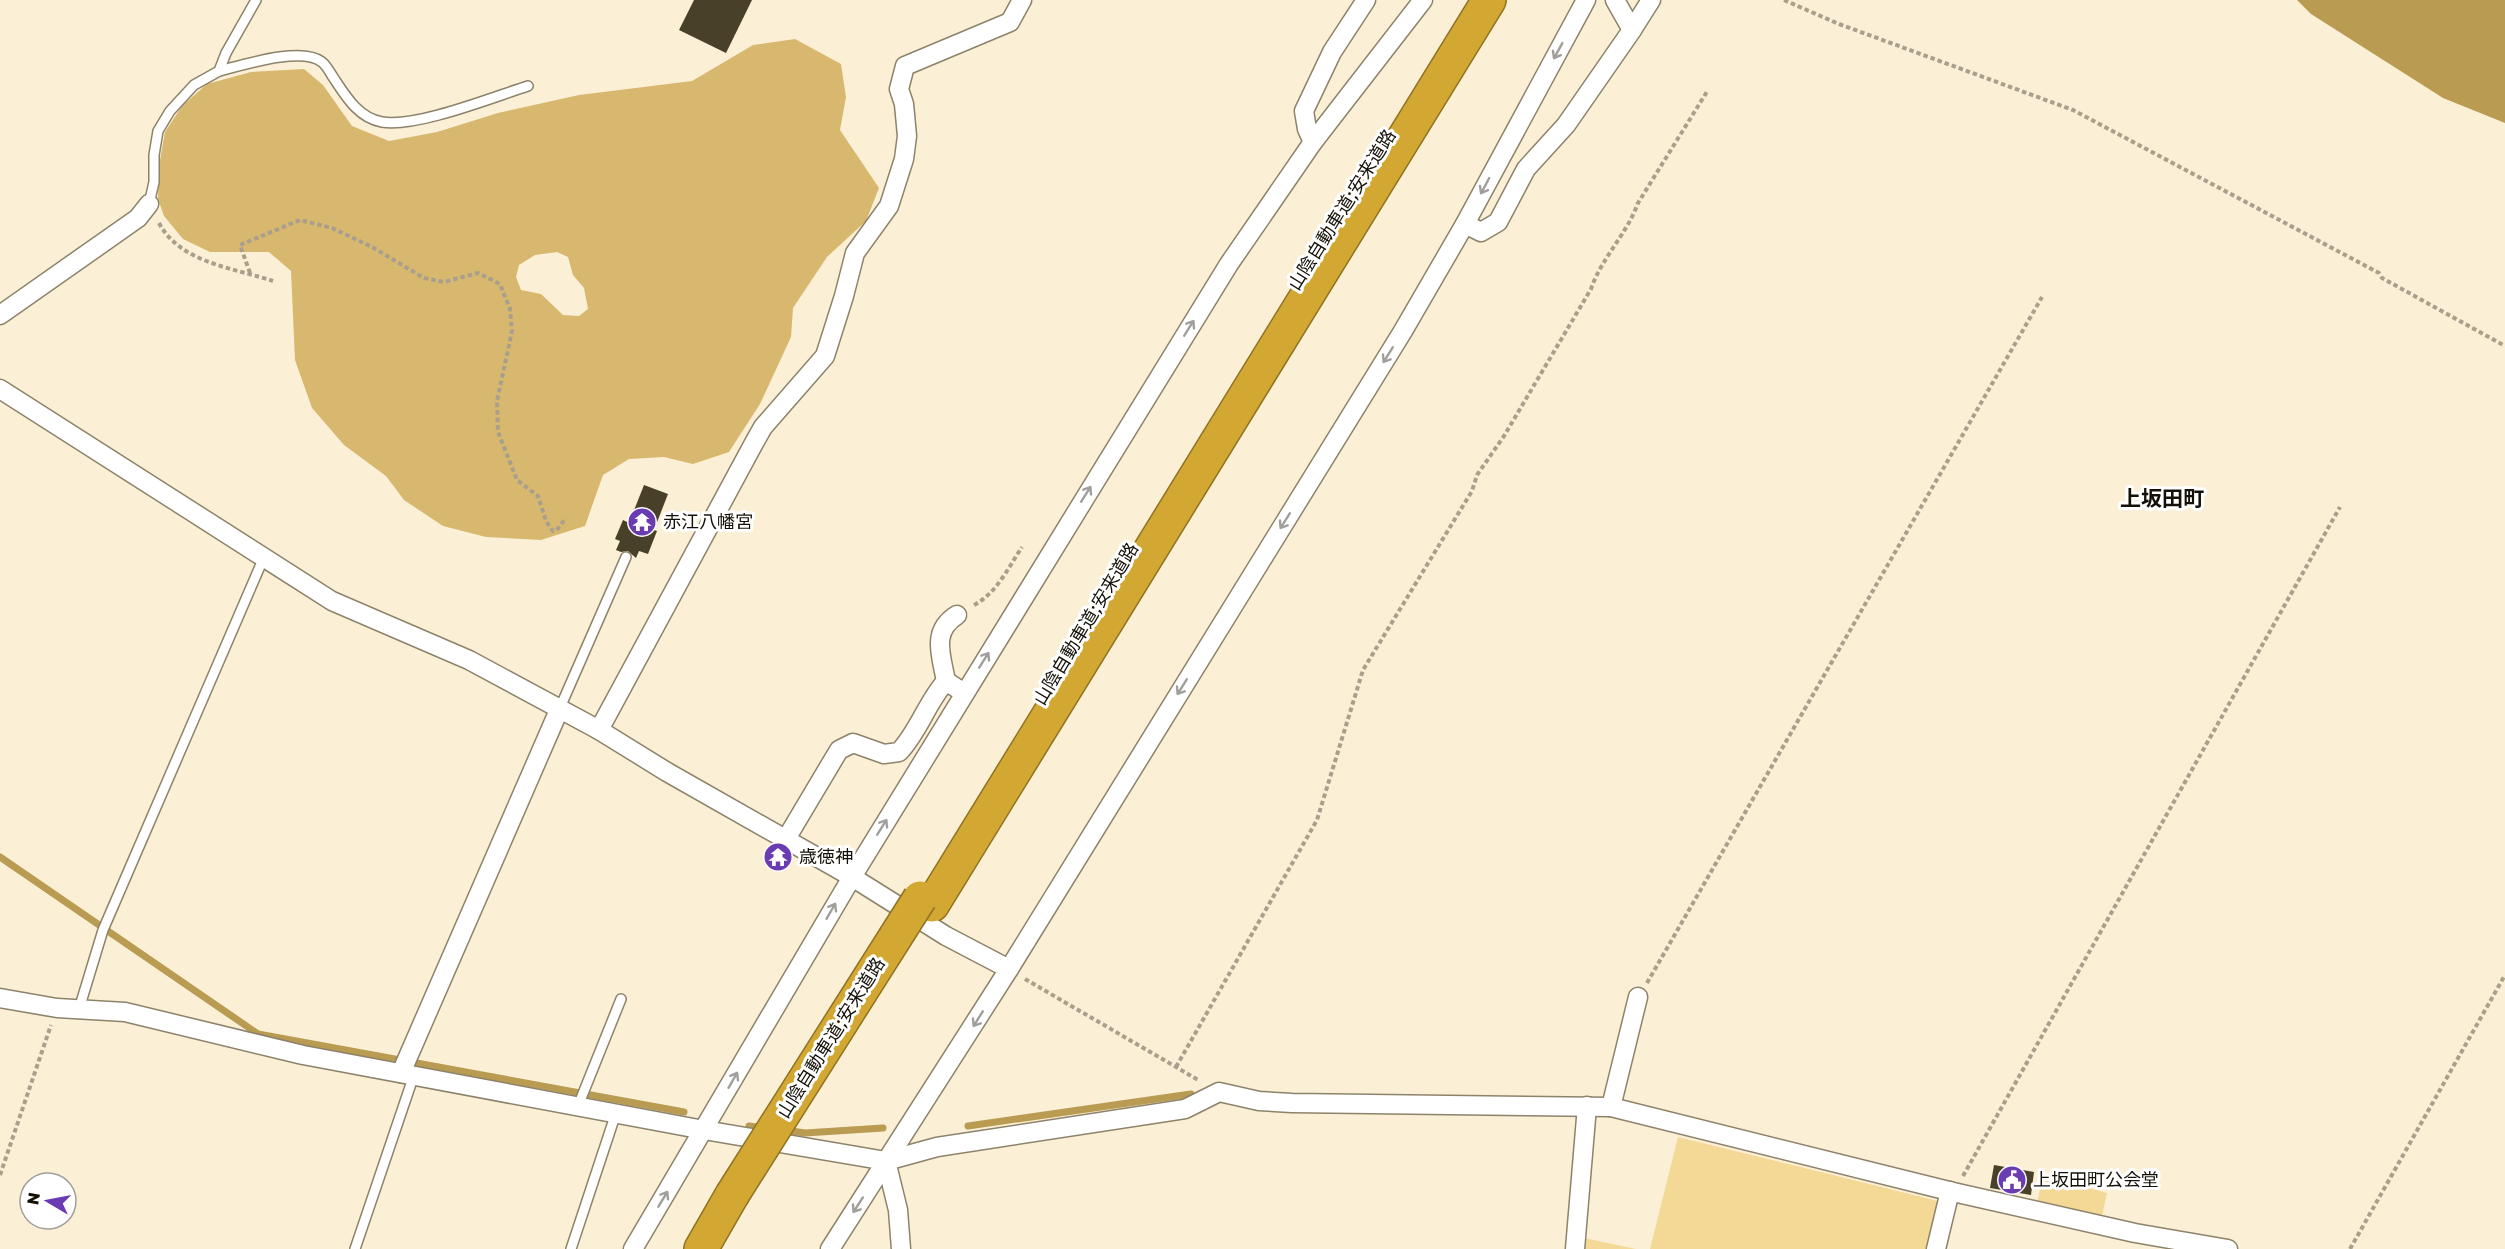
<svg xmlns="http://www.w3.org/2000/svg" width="2505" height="1249" viewBox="0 0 2505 1249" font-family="'Golos Text','Noto Sans JP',sans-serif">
<rect width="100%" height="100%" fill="#fbf0d6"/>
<g fill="#f4d896">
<polygon points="1678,1137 1942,1202 1931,1249 1650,1249"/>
<polygon points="2043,1175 2107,1193 2102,1216 2037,1203"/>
<polygon points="1584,1238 1636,1249 1583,1249"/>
</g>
<path fill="#d7b86e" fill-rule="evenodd" d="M795 39 841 64 846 97 840 130 879 188 866 221 827 257 793 308 791 337 760 404 729 452 693 464 664 457 629 459 603 475 585 526 541 540 486 537 443 526 404 500 386 476 344 445 312 408 295 360 291 271 269 252H210L183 239 164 216 158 199 159 166 165 132 182 106 207 84 251 72 304 69 323 85 352 126 389 141 437 132 498 113 579 95 692 81 753 45ZM557 252 568 257 573 275 584 288 588 309 579 316 563 315 541 294 521 290 516 277 519 265 535 255Z"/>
<polygon fill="#b99b51" points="2297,0 2505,0 2505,123 2443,98 2311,14"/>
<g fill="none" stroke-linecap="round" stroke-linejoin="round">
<g stroke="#b99b51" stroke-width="7">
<polyline points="0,857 258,1034 684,1112"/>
<polyline points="749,1126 764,1128"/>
<polyline points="968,1126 1191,1094"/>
<polyline points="784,1130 805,1133 883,1128"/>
</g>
</g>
<g fill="#49402a">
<polygon points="694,0 752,0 726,53 679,30"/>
<polygon points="644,485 668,494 654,530 657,531 648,554 639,551 636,558 628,551 621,552 616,550 620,541 615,539 623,520 629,523"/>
<polygon points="1994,1165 2034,1172 2031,1195 1990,1188"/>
</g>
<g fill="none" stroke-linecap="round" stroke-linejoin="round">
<g stroke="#8d836b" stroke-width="12">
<g id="service">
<path d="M219 71C243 65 302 46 322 62 326 65 330 72 333 77 345 95 358 118 382 122 416 128 493 97 528 86"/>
<polyline points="149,204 154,182 154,155 158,131 170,111 194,85 219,71 226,53 256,0"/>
<polyline points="559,710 626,557"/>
<polyline points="79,1009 103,930 264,557"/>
<polyline points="578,1106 621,999"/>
<polyline points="355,1249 414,1075"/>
<polyline points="571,1249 616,1113"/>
</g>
</g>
<g stroke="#8d836b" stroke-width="21">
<g id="minor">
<polyline points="1632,30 1651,0"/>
<polyline points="1313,142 1307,129 1304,111 1332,52 1366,0"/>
<polyline points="1465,224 1481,232 1498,222 1526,169 1566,125 1632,30 1615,0"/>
<polyline points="0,315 138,218 149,204"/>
<polyline points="0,389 332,601 469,660 599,730 667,772 852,877 946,936 1009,969"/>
<path d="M946 681C941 655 931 631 957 615"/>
<polyline points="599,730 754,443 763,427 825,356 844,296 855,253 889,206 904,159 907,136 904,104 899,89 905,66 1010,22 1022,0"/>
<path d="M786 839 839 750 853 743 884 754 899 752C919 731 927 702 946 681L964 693"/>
<polyline points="0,998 57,1008 125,1012 303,1055 704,1130 886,1161 937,1147 1185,1109 1219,1092 1259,1101 1292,1103 1611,1107 1953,1192 2135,1233 2228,1249"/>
<polyline points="401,1073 559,710"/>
<polyline points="1611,1107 1638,997"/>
<polyline points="886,1161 898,1210 901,1249"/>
<polyline points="633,1249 852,877 1229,264 1313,142 1423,0"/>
<polyline points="830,1249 1009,969 1403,331 1465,224 1586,0"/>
<polyline points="1575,1249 1587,1106"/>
<polyline points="1936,1249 1950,1191"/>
</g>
</g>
<g stroke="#907223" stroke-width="36">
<g id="motorway">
<polyline points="932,905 1489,0"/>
<polyline points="701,1249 732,1195"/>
</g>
</g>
<g stroke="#a8a08c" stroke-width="4" stroke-dasharray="4.5 3" stroke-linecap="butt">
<polyline points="1784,0 1839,24 2073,110 2379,273 2382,278 2505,346"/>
<path d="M159 223C180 263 234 268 273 281"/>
<polyline points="250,273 240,245 300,220 332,228 372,247 424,278 444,282 478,273 500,284 510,309 512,331 497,401 498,432 517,480 538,496 546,521 553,531 556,531 566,518"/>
<path d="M974 605C997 593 1008 568 1022 547"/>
<polyline points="1025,979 1200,1081"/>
<polyline points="1647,983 2042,297"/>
<path d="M1176 1067 1317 820 1363 670 1472 491 1477 475 1504 436 1591 289C1602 257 1627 234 1638 203L1708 90"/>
<polyline points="0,1175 51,1025"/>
<polyline points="1963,1176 2340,507"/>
<polyline points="2350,1249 2505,975"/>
</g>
<use href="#service" stroke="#fff" stroke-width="9"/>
<use href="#minor" stroke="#fff" stroke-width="18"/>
<use href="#motorway" stroke="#d2a732" stroke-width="33"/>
<g stroke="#907223" stroke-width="36" stroke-linecap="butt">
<polyline id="motorway-bridge" points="732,1195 920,898"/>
</g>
<use href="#motorway-bridge" stroke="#d2a732" stroke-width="33"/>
</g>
<defs><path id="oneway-shaft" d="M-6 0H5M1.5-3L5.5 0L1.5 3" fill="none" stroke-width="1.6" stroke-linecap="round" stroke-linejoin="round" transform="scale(1.5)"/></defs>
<g stroke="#a19f9c">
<use href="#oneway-shaft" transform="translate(1558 51) rotate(119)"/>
<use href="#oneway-shaft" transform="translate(1485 186) rotate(118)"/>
<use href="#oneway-shaft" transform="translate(1189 328) rotate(-58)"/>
<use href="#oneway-shaft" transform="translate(1388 355) rotate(122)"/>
<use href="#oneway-shaft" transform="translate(1086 494) rotate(-58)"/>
<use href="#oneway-shaft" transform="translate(1285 521) rotate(122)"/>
<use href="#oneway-shaft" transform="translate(984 660) rotate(-58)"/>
<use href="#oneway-shaft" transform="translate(1182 687) rotate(122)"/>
<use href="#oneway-shaft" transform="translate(882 827) rotate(-58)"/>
<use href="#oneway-shaft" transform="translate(831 911) rotate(-60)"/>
<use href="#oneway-shaft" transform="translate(978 1019) rotate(122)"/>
<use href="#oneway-shaft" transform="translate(733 1080) rotate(-60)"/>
<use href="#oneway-shaft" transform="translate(663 1199) rotate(-59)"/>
<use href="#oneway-shaft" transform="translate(858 1205) rotate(123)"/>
</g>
<defs>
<g id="temple-disc" transform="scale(1.5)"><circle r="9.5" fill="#6b3bb2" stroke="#fff"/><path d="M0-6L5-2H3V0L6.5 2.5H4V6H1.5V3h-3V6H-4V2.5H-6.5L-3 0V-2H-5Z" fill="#fff"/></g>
<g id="civic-disc" transform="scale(1.5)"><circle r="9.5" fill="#6b3bb2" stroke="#fff"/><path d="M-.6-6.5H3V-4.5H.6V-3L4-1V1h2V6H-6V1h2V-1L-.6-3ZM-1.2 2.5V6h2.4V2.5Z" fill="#fff"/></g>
</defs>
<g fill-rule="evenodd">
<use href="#temple-disc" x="642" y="522"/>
<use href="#temple-disc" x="778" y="857"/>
<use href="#civic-disc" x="2012" y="1180"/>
</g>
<g text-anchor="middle" stroke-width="6" stroke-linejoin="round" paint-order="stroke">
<g font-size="18" fill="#141007" stroke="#fff">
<text transform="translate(1342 210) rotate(-58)" y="6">山陰自動車道;安来道路</text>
<text transform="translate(1086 624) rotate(-59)" y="6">山陰自動車道;安来道路</text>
<text transform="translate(831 1038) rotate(-58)" y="6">山陰自動車道;安来道路</text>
</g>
<g font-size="18" fill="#141007" stroke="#fff" text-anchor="start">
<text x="663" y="528">赤江八幡宮</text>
<text x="799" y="863">歳徳神</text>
<text x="2033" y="1186">上坂田町公会堂</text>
</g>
<g font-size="21" font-weight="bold" fill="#141007" stroke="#fff">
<text x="2162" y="506">上坂田町</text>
</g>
</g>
<g transform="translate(48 1201) rotate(280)"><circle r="28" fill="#ffffff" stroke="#a19f9c" stroke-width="1.5"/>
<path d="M0-4.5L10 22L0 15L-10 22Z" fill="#6b3bb2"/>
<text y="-9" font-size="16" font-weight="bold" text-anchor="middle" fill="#141007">N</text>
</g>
</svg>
